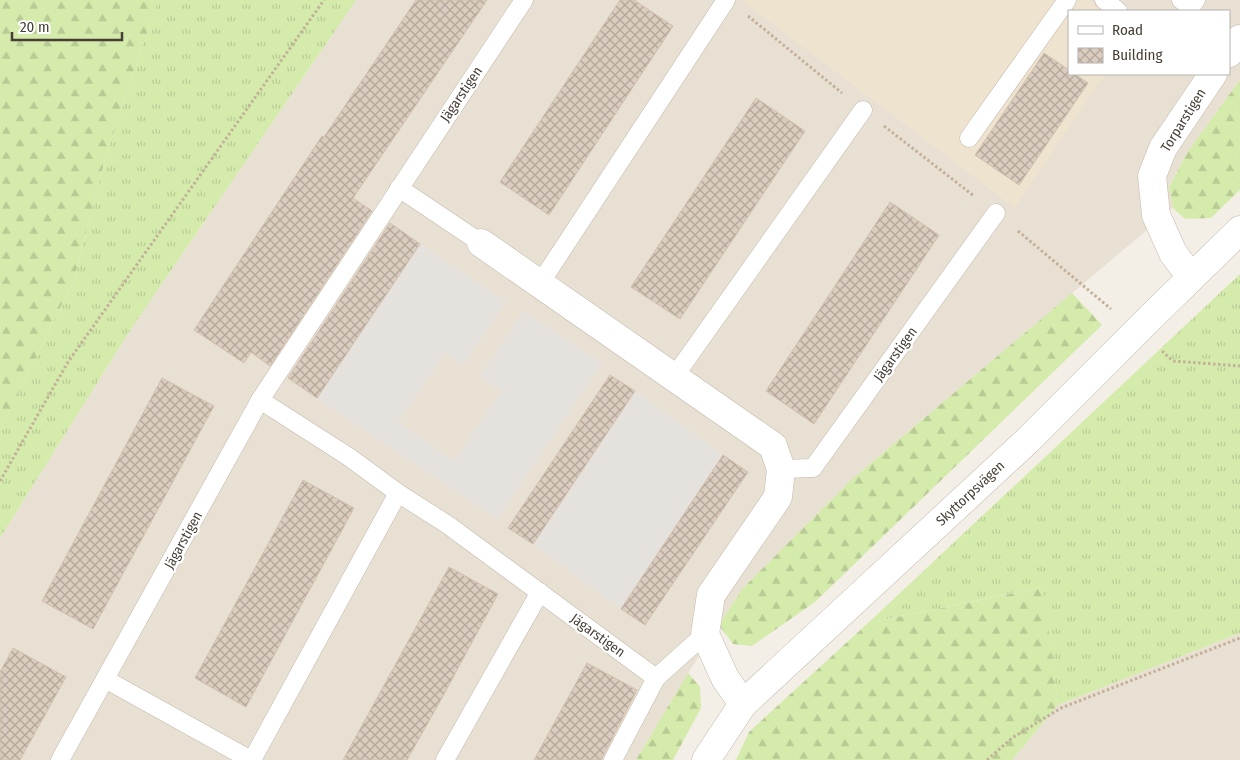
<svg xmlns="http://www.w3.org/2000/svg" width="1240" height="760" viewBox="0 0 1240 760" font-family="'Fira Sans Condensed',sans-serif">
<defs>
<pattern id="grass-tufts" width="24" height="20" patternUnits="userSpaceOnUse" patternTransform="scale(1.25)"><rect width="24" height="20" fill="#d5ebac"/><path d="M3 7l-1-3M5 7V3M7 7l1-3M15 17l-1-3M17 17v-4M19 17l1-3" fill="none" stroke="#b8cb95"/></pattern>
<pattern id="forest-firs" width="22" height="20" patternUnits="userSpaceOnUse" patternTransform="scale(1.25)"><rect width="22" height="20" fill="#d5ebac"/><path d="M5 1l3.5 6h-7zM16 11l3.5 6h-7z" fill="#b8cb95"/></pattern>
<pattern id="building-cross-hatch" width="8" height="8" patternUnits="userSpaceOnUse" patternTransform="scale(1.25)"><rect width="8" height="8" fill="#daccbe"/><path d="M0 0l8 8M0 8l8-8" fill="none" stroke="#b3a79b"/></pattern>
</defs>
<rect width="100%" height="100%" fill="#f4efe6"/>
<g fill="#e9e0d4" fill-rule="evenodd">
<path d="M356 0H1240V80L1188 151 1169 186 1173 208 850 481 743 588 688 673 636 760H0V538L131 329ZM1069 11H1229V74H1069Z"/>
<polygon points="1240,633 1240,760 1012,760 1058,705"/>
</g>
<polygon fill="#eee3cf" points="745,0 1090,0 1104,11 1069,11 1069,74 1105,74 1015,208 745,3"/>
<g fill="url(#grass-tufts)">
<polygon points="158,0 356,0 131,329 0,538 0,431 74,279 105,159"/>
<polygon points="1240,274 1240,633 1058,705 1042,587 868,623"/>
</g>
<g fill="url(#forest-firs)">
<polygon points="0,0 158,0 105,159 74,279 0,431"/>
<polygon points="1240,80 1240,190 1211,218 1185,219 1173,208 1169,187 1188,151"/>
<polygon points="1072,293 1102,325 815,602 752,646 733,644 719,625 743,588 850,481"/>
<polygon points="1043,587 1058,705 1012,760 736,760 749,732 868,623"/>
<polygon points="688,673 700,687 701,708 673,760 636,760"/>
</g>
<g fill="#e5e2de">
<polygon points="420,244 506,301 463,365 445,353 398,422 454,461 501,391 480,377 524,311 602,364 497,519 317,398"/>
<polygon points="635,391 723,455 621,609 533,544"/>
</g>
<g fill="url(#building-cross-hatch)" stroke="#d2c0ad">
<polygon points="416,0 487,0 353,198 372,211 270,366 251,352 244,363 194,330 322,136 324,137"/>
<polygon points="620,0 634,0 673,26 549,215 500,182"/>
<polygon points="1044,53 1069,70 1069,74 1075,74 1088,83 1019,185 975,155"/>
<polygon points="756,98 805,131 680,319 631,287"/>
<polygon points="890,202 939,235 814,424 766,391"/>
<polygon points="390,223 420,244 317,398 288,378"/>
<polygon points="610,375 635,391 533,544 508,528"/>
<polygon points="162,378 214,406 93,629 42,601"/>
<polygon points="723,455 748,472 645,625 621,609"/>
<polygon points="303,480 354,508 246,707 195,678"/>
<polygon points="449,567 498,594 443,696 407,760 343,760"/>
<polygon points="13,648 66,677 20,760 0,760 0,672"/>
<polygon points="587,663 637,690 601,760 534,760"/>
</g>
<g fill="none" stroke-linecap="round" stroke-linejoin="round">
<g stroke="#c3b8ab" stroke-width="19">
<g id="service">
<polyline points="1104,0 1118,11"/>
<polyline points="1181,0 1191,7 1196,0"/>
<polyline points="969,138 1067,0"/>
<polyline points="399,188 481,243"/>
<polyline points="539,285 726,0"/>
<polyline points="674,377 863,110"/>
<polyline points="260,400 349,457 398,493 448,525 656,678 613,760"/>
<polyline points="781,469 813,468 996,213"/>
<polyline points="656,678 705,634"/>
<polyline points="105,679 251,760"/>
<polyline points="60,760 260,400 524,0"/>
<polyline points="252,760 398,493"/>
<polyline points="445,760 540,592"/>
</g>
</g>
<g stroke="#c3b8ab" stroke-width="29">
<g id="minor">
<polyline points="1229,53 1240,39"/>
<polyline points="481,243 773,446 781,469 778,497 711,595 705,634 725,678 743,704"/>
<polyline points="1191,277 1173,253 1156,215 1152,176 1163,148 1213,74"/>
</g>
</g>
<g stroke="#c3b8ab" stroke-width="29">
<g id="tertiary">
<polyline points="1151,317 1240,230"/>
<polyline points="706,760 743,704 1028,440 1110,358"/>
</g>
</g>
<g stroke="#c3b098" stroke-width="3" stroke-dasharray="2.5 2.5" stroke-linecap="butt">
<polyline points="748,16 842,93"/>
<polyline points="884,126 974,196"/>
<polyline points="1018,231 1111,309"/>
<polyline points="1162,351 1173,361 1240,366"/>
<polyline points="0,481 68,362 324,0"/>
<polyline points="987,760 1012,738 1061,708 1240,638"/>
</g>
<use href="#service" stroke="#fff" stroke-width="18"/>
<use href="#minor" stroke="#fff" stroke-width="28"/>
<use href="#tertiary" stroke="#fff" stroke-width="28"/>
<g stroke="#c3b8ab" stroke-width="29" stroke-linecap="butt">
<polyline id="tertiary-bridge" points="1110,358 1151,317"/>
</g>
<use href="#tertiary-bridge" stroke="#fff" stroke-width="28"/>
</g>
<g text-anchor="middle" stroke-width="4.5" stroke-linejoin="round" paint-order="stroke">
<g font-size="14" fill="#483e35" stroke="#fff">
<text transform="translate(461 94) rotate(-56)" y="5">Jägarstigen</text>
<text transform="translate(1183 120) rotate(-58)" y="5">Torparstigen</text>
<text transform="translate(895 354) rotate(-54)" y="5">Jägarstigen</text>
<text transform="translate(970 493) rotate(-43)" y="5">Skyttorpsvägen</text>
<text transform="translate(183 540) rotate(-61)" y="5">Jägarstigen</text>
<text transform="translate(598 635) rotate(36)" y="5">Jägarstigen</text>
</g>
</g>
<rect x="1068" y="10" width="162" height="65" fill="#ffffff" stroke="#b6b2ae"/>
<rect x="1078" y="26" width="25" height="8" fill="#ffffff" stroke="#b6b2ae"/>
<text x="1112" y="35" font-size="15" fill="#483e35">Road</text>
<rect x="1078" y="48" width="25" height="15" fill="url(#building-cross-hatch)" stroke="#b6b2ae"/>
<text x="1112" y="60" font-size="15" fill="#483e35">Building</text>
<path d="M12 32v8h110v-8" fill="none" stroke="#483e35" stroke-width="2.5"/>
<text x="20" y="32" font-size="15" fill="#483e35" stroke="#ffffff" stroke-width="4" paint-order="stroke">20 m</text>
</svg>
